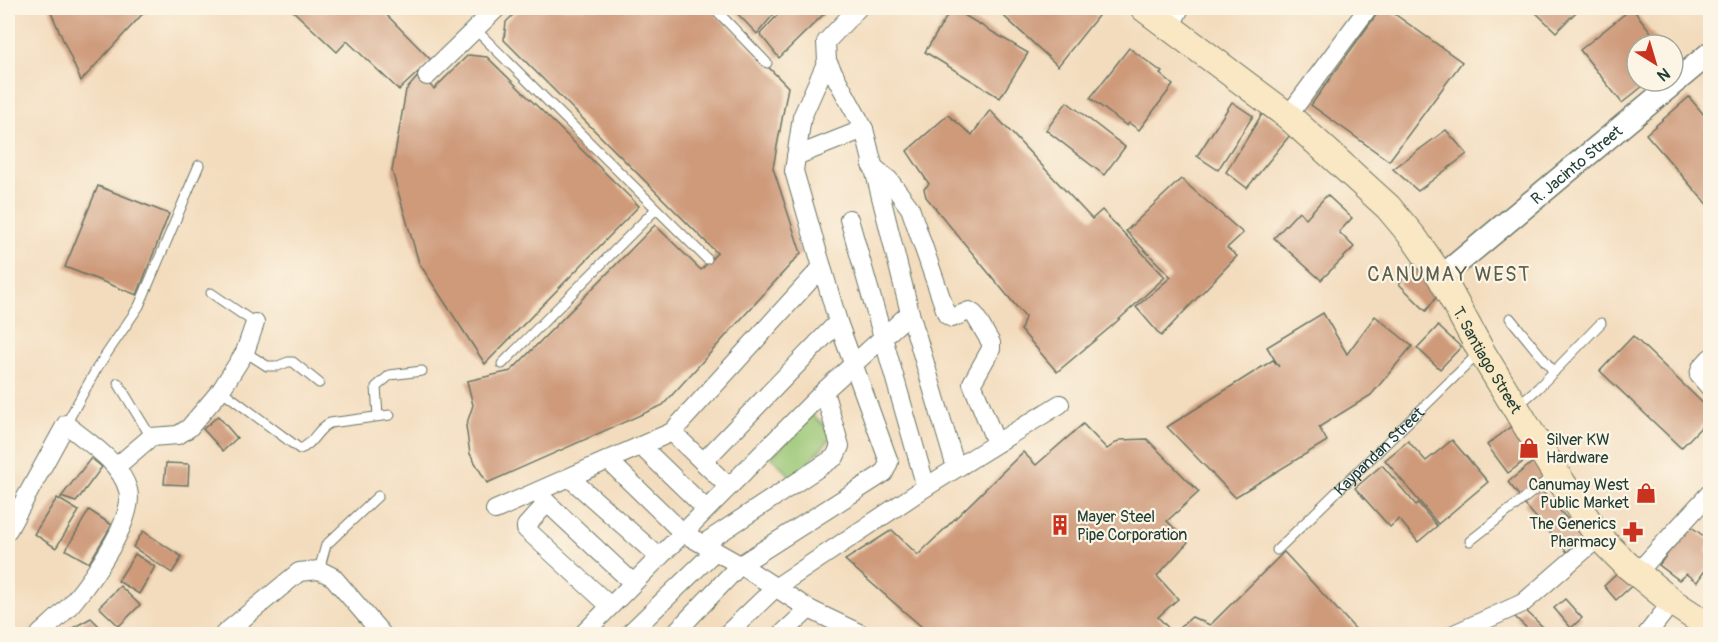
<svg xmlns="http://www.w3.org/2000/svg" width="1718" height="642" viewBox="0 0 1718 642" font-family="Pangolin,sans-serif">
<rect width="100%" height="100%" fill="#fcf5e5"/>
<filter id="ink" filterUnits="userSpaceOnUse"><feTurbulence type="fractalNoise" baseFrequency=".0167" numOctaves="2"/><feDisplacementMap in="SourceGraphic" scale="12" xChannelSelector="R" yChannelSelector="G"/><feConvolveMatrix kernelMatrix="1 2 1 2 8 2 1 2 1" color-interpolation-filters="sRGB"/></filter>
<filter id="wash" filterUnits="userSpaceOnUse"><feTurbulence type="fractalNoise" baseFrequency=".008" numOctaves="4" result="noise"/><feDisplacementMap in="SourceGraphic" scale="24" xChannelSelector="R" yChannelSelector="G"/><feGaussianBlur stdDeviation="1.35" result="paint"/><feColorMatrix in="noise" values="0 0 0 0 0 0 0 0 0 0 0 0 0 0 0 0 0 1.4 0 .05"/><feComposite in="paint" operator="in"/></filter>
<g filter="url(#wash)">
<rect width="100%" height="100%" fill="#f3dcbd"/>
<polygon fill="#99c674" stroke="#5c8254" stroke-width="1.5" points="812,414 834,435 793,478 771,457"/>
<g id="blocks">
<g fill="#ce9a7a">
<polygon points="51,8 148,8 81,81 50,10"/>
<polygon points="290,8 380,8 431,60 399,90 347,41 337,52"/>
<polygon points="520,8 710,8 788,87 773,168 801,253 663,405 487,483 470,454 466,426 473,405 467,381 511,371 655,225 701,270 717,253 504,40 506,22"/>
<polygon points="732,8 779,8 757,34"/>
<polygon points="784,8 827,8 828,10 779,58 760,34"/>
<polygon points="952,8 1028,53 1000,98 925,52"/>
<polygon points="995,8 1086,8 1098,16 1058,66"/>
<polygon points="1381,8 1386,8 1462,62 1389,161 1311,105"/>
<polygon points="1531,8 1580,8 1556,32"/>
<polygon points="1632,8 1661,45 1637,45 1637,81 1649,81 1622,103 1580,50"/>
<polygon points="1129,48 1162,72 1160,74 1173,85 1139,130 1129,123 1127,126 1090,98"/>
<polygon points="468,55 487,57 639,206 485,364 419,263 392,171 406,90 419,75 434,89"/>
<polygon points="1689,97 1710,122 1710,208 1646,134"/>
<polygon points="1067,102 1125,147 1104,175 1046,130"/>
<polygon points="1232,102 1253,116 1218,170 1197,156"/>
<polygon points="990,110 1092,219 1102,210 1165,277 1113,325 1057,372 1021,330 1025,317 926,197 924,189 929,184 907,151 948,115 972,135"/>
<polygon points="1262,114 1291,134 1247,188 1226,172"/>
<polygon points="1446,130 1467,154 1418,191 1393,169"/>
<polygon points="1181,179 1243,233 1227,248 1237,256 1161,336 1136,307 1171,277 1126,231"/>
<polygon points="98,186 169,214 137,295 65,267"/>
<polygon points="1327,195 1352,218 1339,232 1354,247 1321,280 1274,238 1299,211 1306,218"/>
<polygon points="1417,259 1440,292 1426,311 1399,284"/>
<polygon points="1323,313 1347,354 1375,316 1412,346 1371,395 1319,427 1327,441 1235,497 1167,427 1273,360 1279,367 1267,347"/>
<polygon points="1438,326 1461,347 1440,369 1417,348"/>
<polygon points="1633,336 1710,410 1710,418 1681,448 1600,371"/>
<polygon points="218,416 237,438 223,451 203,429"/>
<polygon points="1083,424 1107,449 1120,440 1147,439 1199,492 1167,521 1188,542 1157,576 1178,599 1158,617 1173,633 1192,617 1210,625 1284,552 1360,634 930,634 845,560 892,530 918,555 1023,452 1036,465"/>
<polygon points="1514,424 1535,453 1508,473 1487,445"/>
<polygon points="1452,440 1488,482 1438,524 1385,460 1408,441 1426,461"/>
<polygon points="91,458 102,467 76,502 61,497"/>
<polygon points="1533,462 1546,477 1520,497 1508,482"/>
<polygon points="166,463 189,464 188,485 164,484"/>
<polygon points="1382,465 1416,505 1418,503 1437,526 1418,542 1399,519 1390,527 1355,488"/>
<polygon points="1540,489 1584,537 1567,552 1524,504"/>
<polygon points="57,498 79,511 56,548 34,534"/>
<polygon points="89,510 112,525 89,563 66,550"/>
<polygon points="1689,525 1710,541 1706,551 1710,554 1710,563 1697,582 1686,574 1679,580 1659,565"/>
<polygon points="143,531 182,557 172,573 133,547"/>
<polygon points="135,554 155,567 139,594 118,581"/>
<polygon points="1623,568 1636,582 1616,600 1604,586"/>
<polygon points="120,586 140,605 119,626 99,607"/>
<polygon points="1565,599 1582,618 1571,628 1554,608"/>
<polygon points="1523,608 1543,627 1536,634 1533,634 1515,617"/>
<polygon points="91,618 107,634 76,634 71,629"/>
</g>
</g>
</g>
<g filter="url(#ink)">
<use href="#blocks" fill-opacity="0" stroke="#697564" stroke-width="1.5"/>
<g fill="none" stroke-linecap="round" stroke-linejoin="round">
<g stroke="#697564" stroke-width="11">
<g id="service">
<polyline points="714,8 767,63"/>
<polyline points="475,29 707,259"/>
<polyline points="211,293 255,323"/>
<polyline points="1510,318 1554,372"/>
<polyline points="245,352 267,366 278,366 288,362 293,362 319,383"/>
<polyline points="502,364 656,209"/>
<polyline points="118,383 151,437"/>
<path d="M221 390 300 449C313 445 317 428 330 423L390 415"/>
<polyline points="1517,406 1538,388 1601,323"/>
<polyline points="378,416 376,387 390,375 422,371"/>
<polyline points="66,424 97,368 139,306 199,165"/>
<polyline points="1470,541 1554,475"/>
<path id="s1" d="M1277 550 1479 353"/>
<polyline points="319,570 326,545 378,496"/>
</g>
</g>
<g stroke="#697564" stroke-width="20">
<g id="minor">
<polyline points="858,8 826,42 827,61 864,129 910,313 956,468"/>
<polyline points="1170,27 1180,8"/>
<polyline points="427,76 497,8"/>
<polyline points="1288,116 1368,8"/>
<polyline points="796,156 864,129"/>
<polyline points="871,165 889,180 910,208 947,315 952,318 969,311 974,314 991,343 991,349 972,383 996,443"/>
<polyline points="849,219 926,487"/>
<polyline points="1710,358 1701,368 1699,375 1710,388"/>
<polyline points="672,432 729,487"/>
<polyline points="642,447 706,509"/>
<polyline points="609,461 683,533 747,569 809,609 861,634"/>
<polyline points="703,462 838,322"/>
<polyline points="116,467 151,437 178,435 189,428 221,390 245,352 255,323"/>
<polyline points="570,478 659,557"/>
<polyline points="540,496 633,583"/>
<polyline points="547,503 526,526 526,529 610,606"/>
<polyline points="495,510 672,432 822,267"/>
<path d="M8 530 66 424C87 442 120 461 128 490 136 519 91 580 73 602 63 614 51 624 40 634"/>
<polyline points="703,544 835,457 840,446 824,391"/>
<polyline points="1637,573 1710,493"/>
<polyline points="224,634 299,572 319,570 333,577 382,634"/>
<polyline points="583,634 824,391 910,313"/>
<polyline points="629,634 715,551"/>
<polyline points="674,634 740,565 884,473 889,462 838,322 794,171 802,117 827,61"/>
<polyline points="727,634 775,588 926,487 1060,404"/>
<polyline points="782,634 809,609"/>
<polyline points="1454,634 1523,603 1599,537"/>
<polyline points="1647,634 1672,602"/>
</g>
</g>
<g stroke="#697564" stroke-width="25">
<g id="tertiary">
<path id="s2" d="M1441 277 1710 53"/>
</g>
</g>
<g stroke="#697564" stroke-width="29">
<g id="secondary">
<path id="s3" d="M1144 8 1288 116 1388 207 1414 238 1441 277 1481 351 1556 474 1599 537 1627 565 1672 602 1710 627"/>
</g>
</g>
<use href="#service" stroke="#fff" stroke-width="9"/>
<use href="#minor" stroke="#fff" stroke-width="18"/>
<use href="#tertiary" stroke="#fff" stroke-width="22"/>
<use href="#secondary" stroke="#fae7c3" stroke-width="27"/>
</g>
</g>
<defs>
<g id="shop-bare" transform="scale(1.62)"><path d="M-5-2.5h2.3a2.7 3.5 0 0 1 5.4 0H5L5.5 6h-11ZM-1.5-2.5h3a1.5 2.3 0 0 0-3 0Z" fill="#c8321e" stroke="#fcf5e5" stroke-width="2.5" paint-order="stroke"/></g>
<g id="building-bare" transform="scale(1.62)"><path d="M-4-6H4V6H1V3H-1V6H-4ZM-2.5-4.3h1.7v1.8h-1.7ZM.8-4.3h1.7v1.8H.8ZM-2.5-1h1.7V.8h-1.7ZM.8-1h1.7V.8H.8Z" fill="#c8321e" stroke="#fcf5e5" stroke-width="2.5" paint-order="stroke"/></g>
<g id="pharmacy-bare" transform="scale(1.62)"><path d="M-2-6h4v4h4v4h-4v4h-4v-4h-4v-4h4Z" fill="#c8321e" stroke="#fcf5e5" stroke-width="2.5" paint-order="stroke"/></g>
</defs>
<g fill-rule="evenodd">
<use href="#shop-bare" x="1529" y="448"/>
<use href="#shop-bare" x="1646" y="493"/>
<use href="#building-bare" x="1060" y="525"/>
<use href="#pharmacy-bare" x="1633" y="532"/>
</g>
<g text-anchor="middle" stroke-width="4.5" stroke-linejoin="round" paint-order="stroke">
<g font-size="16" fill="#1f3d34" stroke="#fcf5e5">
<text dy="6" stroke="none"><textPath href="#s2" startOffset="176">R. Jacinto Street</textPath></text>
<text dy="6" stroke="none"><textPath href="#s3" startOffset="498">T. Santiago Street</textPath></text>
<text dy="6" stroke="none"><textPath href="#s1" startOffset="142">Kaypandan Street</textPath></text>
</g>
<g font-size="16" fill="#1f3d34" stroke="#fcf5e5" text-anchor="start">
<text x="1546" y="445">Silver KW<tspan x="1546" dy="18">Hardware</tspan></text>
<text x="1629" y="490" text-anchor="end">Canumay West<tspan x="1629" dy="18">Public Market</tspan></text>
<text x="1077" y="522">Mayer Steel<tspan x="1077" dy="18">Pipe Corporation</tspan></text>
<text x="1616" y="529" text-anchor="end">The Generics<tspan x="1616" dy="18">Pharmacy</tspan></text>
</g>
<g font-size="20" letter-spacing="1.5" fill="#5c5e4c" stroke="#fcf5e5">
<text x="1449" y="281">CANUMAY WEST</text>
</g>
</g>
<rect width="1718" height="642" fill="none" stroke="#fcf5e5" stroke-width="30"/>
<g transform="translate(1655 63) rotate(143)"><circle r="28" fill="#fcf5e5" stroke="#a4ab9e" stroke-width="1.5"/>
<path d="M0-4.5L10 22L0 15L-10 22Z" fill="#c8321e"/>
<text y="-9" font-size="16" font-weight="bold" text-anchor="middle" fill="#1f3d34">N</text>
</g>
</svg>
